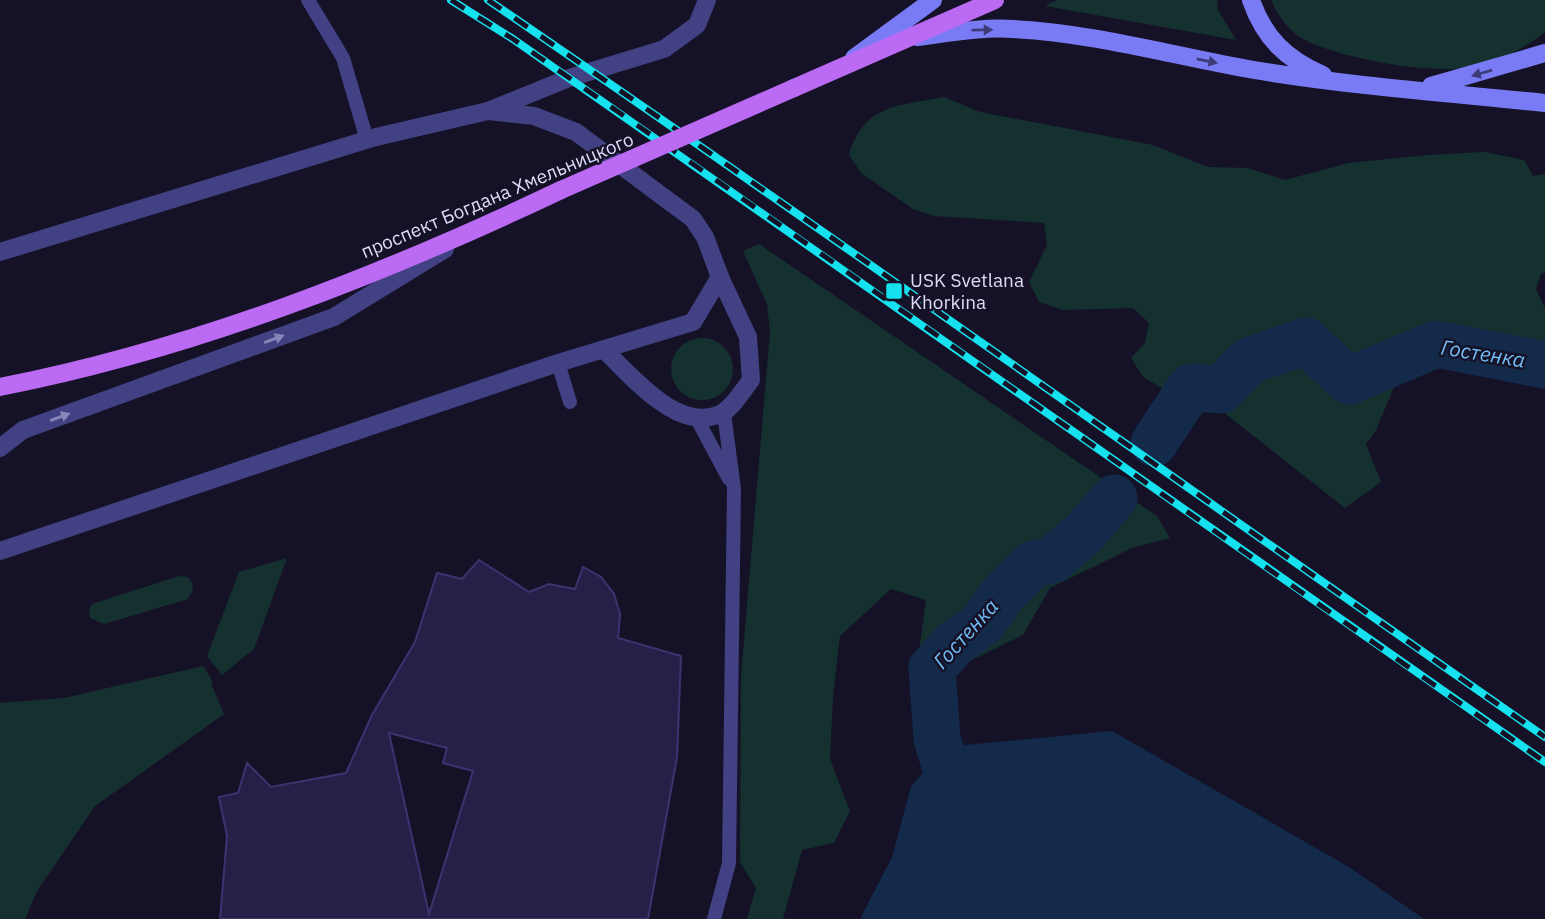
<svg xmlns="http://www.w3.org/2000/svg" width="1545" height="919" viewBox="0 0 1545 919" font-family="'IBM Plex Sans',sans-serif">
<rect width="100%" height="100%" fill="#151227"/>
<g fill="#15312f">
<polygon points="1057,0 1217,0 1218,10 1236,40 1045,6"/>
<path d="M1271 0H1545V32C1521 51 1494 64 1463 68 1424 73 1340 58 1305 40 1288 31 1279 17 1271 0Z"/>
<path d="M944 97 980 112 1153 145 1208 167 1248 168 1285 180 1348 163 1427 155 1485 152 1524 160 1533 176 1545 174V272L1541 274 1536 289 1545 308V342L1528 347 1478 341 1462 327 1449 354 1414 379 1394 387 1376 430 1366 444 1381 482 1345 508 1204 397 1162 388 1143 377 1131 358 1145 343 1149 323 1133 308 1063 310 1039 302 1029 282 1047 245 1044 223 934 216 913 209 861 173 849 155C864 104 898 106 944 97Z"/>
<polygon points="759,244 1157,516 1170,538 1132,548 1050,588 1023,635 960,666 918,660 926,600 891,589 840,636 833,696 830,759 850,811 834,843 802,850 783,919 747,919 756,888 740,862 741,676 770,332 767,304 743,251"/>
<circle cx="702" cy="369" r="31"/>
<polygon points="287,558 254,649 222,675 207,656 239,572"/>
<path d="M179 576 188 577C195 586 194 590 188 599L104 624 90 618 89 611 92 604Z"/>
<polygon points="203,666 213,682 211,684 224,714 95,806 37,891 25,919 0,919 0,703 64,698"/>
</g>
<polygon fill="#132a4b" points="1112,731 1349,867 1424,919 860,919 892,857 911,787 937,755 965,745"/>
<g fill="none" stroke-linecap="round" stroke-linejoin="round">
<g stroke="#132a4b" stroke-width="47">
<polyline points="1154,443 1191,387 1221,390 1248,361 1306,341 1349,381 1436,344 1545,365"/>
<polyline points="1045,919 954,794 937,739 932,668 955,643 983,623 1002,595 1033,564 1052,560 1083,534 1114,498"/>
</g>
</g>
<path fill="#261f47" stroke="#3d3371" stroke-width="2" fill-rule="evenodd" d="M479 560 529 592 549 584 575 589 583 567 601 577 614 594 620 614 618 638 681 656 677 757 648 919H220L227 836 219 797 238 793 247 763 271 787 346 773 372 715 415 642 437 573 462 579ZM389 733 447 748 443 763 473 771 429 914Z"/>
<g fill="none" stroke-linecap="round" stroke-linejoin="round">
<g stroke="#414183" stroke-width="14">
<polyline points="308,0 343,58 367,140"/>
<polyline points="558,363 570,402"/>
<polyline points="697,419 729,479"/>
<polyline points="714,919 729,863 734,489 724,413"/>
</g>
<polyline stroke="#414183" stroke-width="18" points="488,111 569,78 664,49 697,25 707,0"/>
<g stroke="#414183" stroke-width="18">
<polyline points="0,252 376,137 488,111 534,116 576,132 693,219 705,237 720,277 693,322 558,363 0,551"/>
<path d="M604 350C632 376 679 435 722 413 733 407 744 389 751 380L748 337 720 277"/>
<polyline points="0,448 23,430 334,317 445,249"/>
</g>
<g stroke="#797bf5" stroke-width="18">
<path d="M1251 0C1264 38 1287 60 1323 75"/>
<path d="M918 37C949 33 981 27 1013 29 1094 33 1174 56 1254 70 1351 86 1448 93 1545 103"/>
<polyline points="854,58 933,0"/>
<polyline points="1431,86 1545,53"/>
</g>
<g stroke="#bb6af4" stroke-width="18">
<polyline points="794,88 995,0"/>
<path d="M0 387C194 349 382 275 561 190"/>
</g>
<g stroke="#16e1ee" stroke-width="8">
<g id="rail">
<path d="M451 0 513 39C859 278 1200 523 1545 762"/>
<path d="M488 0C842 242 1192 492 1545 737"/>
</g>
</g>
<use href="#rail" stroke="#151227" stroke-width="5" stroke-dasharray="16" stroke-linecap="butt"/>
<polyline stroke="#bb6af4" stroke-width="18" points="561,190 794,88"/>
</g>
<defs><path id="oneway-solid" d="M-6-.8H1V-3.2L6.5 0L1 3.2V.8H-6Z" transform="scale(1.75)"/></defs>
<g fill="#3d3c79">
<use href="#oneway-solid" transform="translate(982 30) rotate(-1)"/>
<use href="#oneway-solid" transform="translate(1207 61) rotate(11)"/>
<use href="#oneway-solid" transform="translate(1482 73) rotate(164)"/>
</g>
<g fill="#8886b9">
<use href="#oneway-solid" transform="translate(274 339) rotate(-20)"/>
<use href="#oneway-solid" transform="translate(60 417) rotate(-20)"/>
</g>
<rect fill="#16e1ee" stroke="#151227" stroke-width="2.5" x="885" y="282" width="18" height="18" rx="3.5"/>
<g text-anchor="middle" stroke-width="5" stroke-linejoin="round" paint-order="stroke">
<g font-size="19" fill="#dedbfc" stroke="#151227">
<text transform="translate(497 195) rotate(-23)" y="7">проспект Богдана Хмельницкого</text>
</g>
<g font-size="19" fill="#dedbfc" stroke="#151227" text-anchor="start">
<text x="910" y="287">USK Svetlana<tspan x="910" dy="22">Khorkina</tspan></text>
</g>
<g font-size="21" font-style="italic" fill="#71bdf5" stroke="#151227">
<text transform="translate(1483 354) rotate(9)" y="7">Гостенка</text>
<text transform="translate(966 634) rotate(-48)" y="7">Гостенка</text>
</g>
</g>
</svg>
